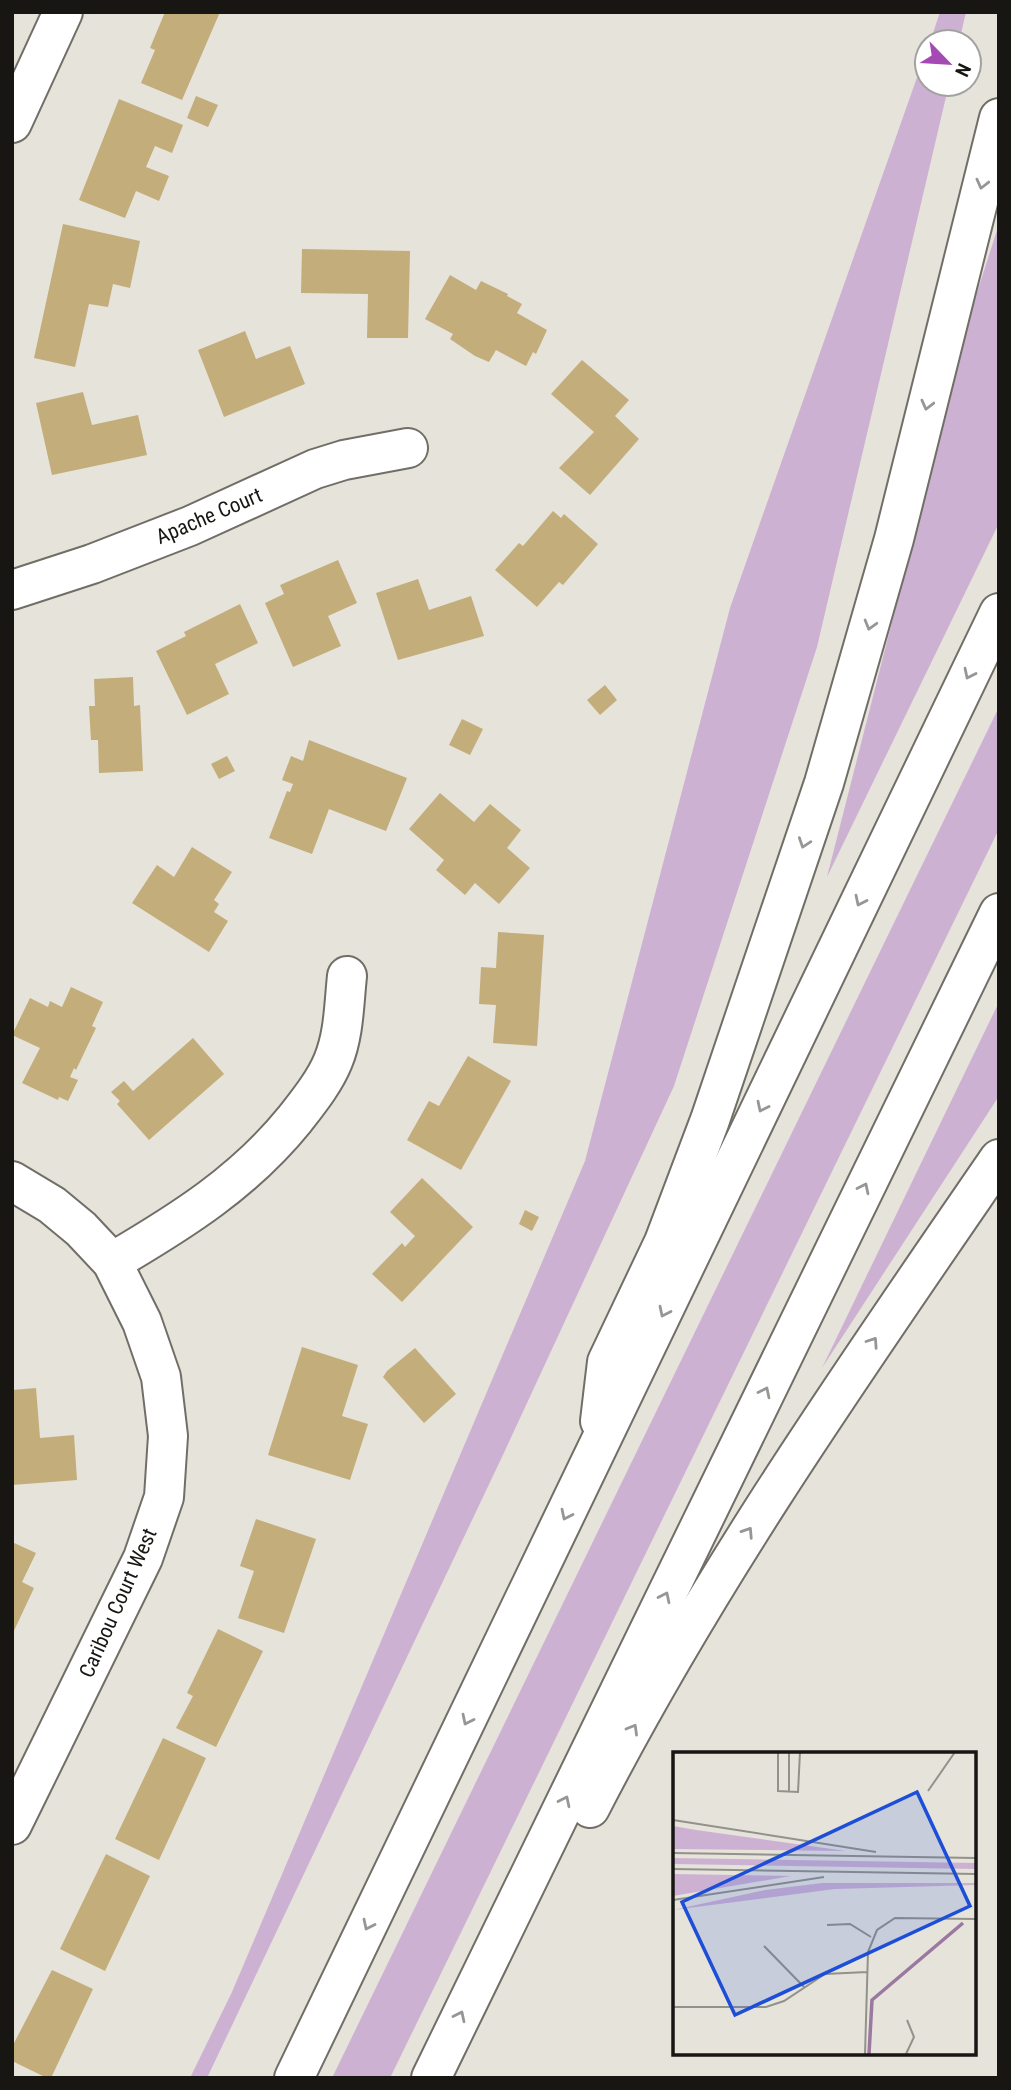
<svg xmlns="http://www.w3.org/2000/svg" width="1011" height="2090" viewBox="0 0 1011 2090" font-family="'Roboto Condensed',sans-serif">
<rect width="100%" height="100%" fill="#e6e3db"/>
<g fill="#cdb1d2">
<polygon points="940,12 966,12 959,42 930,42"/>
<polygon points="927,49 927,84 949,84 817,647 674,1086 502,1457 207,2078 190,2078 232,1992 585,1161 730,608"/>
<polygon points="999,224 999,523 827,877 972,308"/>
<polygon points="999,707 999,829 390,2078 332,2078"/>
<polygon points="999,1001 999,1096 822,1368 999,1002"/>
</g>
<g fill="#c3ad7a">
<polygon points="165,12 220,12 182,100 141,83 155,50 150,48"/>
<polygon points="196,96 218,105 208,127 187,118"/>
<polygon points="119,99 183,125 172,153 155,146 146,167 169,176 159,201 136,191 125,218 79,200"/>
<polygon points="63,224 140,241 130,288 113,284 108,307 89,304 75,367 34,358"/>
<polygon points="302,249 410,251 408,338 367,338 368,294 301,293"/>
<polygon points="450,275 476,290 481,281 508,294 507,296 522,304 517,313 547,330 536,354 533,352 526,366 496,350 489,362 475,356 450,339 453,334 425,319"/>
<polygon points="245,331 256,359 290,346 305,384 224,417 198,350"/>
<polygon points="582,360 629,400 615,416 639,439 590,495 559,468 594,432 551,394"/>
<polygon points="83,392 92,425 138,415 147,455 52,475 36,403"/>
<polygon points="553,511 561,518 564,514 598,544 563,585 559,582 537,607 495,570 519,543 523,546"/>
<polygon points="338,560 357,603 328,616 341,646 293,667 265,603 284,594 280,585"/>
<polygon points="418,579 429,610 471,596 484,636 398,660 376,593"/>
<polygon points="240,604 258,643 215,664 229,694 187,715 156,651 186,636 184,632"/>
<polygon points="133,677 134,706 140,705 143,771 99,773 98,740 91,740 89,706 95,706 94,679"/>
<polygon points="605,685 617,700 600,715 587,700"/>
<polygon points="462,719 483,729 470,755 449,745"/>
<polygon points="309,740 407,778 386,831 329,809 312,854 269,838 287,791 290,792 293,784 282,780 291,756 303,761"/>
<polygon points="227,756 235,771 219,779 211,764"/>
<polygon points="440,793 474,822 490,804 521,830 507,848 530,868 499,904 475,883 465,895 436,870 444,860 409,829"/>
<polygon points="192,847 232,872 214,900 219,904 214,912 228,921 209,952 132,903 157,865 174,877"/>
<polygon points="498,932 544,935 537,1046 493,1043 496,1005 479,1004 481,967 496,968"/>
<polygon points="71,987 103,1002 92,1026 96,1028 76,1070 74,1068 70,1077 78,1080 68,1101 59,1097 58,1100 22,1083 40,1048 12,1035 30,998 48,1007 50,1001 62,1007"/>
<polygon points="193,1038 224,1074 149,1140 117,1104 120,1101 111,1092 124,1081 133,1091"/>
<polygon points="468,1056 511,1081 461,1170 407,1140 429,1101 439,1106"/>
<polygon points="422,1178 473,1227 402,1302 372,1274 402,1243 405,1247 415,1236 390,1212"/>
<polygon points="525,1210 539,1217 532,1231 519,1224"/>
<polygon points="302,1347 358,1365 342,1416 368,1424 350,1480 268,1455"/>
<polygon points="415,1348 456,1394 424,1423 383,1377 387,1371"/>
<polygon points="36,1388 40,1438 74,1435 77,1480 12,1485 12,1390"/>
<polygon points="256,1519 316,1539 284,1633 238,1618 254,1571 240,1566"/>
<polygon points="12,1542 36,1553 22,1582 34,1588 12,1635"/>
<polygon points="218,1629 263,1651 216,1747 176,1728 193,1696 187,1693"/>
<polygon points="163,1738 206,1758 159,1860 115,1839"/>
<polygon points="106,1854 150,1876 105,1971 60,1949"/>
<polygon points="52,1970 93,1989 51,2078 47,2078 12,2061 12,2047"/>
</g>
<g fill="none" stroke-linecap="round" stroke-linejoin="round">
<g stroke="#716e67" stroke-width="42">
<g id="minor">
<polyline points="12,123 63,12"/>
<polyline points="12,590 92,564 190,526 315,469 344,460 408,448"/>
<polyline points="12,1181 52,1205 81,1229 112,1262 142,1322 161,1377 168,1436 164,1497 143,1558 12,1825"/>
<path d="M112 1262C182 1221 244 1182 295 1119 309 1101 325 1081 333 1061 344 1035 344 1004 347 976"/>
</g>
</g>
<g stroke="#716e67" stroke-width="42">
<g id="highway">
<polyline points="600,1421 607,1362 664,1242 710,1120 824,783 894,539 999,118"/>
<path d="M590 1808C707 1580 854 1370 999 1159"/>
<polyline points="294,2078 999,613"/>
<polyline points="431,2078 999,913"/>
</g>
</g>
<use href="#minor" stroke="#fff" stroke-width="38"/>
<use href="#highway" stroke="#fff" stroke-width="38"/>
</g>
<defs><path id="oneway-chevron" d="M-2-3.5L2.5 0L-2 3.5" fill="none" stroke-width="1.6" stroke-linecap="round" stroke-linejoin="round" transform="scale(1.75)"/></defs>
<g stroke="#979695">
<use href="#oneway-chevron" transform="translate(982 184) rotate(104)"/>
<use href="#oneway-chevron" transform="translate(927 405) rotate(104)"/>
<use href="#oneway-chevron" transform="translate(870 625) rotate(106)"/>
<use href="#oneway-chevron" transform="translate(969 674) rotate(116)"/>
<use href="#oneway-chevron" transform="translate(804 843) rotate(109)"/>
<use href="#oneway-chevron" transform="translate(860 901) rotate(116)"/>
<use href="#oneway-chevron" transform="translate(762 1107) rotate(116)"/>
<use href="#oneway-chevron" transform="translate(864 1188) rotate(-64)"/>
<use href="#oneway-chevron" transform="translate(664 1312) rotate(116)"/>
<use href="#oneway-chevron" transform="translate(873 1342) rotate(-56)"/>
<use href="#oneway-chevron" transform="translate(765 1392) rotate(-64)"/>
<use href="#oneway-chevron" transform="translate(566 1515) rotate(116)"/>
<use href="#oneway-chevron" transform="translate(748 1532) rotate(-57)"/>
<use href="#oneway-chevron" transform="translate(665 1597) rotate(-64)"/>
<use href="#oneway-chevron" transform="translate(467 1720) rotate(116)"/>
<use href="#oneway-chevron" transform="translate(633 1729) rotate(-60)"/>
<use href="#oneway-chevron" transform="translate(565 1801) rotate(-64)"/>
<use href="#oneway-chevron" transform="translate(368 1925) rotate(116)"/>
<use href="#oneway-chevron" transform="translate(460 2016) rotate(-64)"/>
</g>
<g text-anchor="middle" stroke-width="5" stroke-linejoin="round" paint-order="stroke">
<g font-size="21" fill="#171613" stroke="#fff">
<text transform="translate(209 516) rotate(-23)" y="7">Apache Court</text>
<text transform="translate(118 1603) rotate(-66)" y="7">Caribou Court West</text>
</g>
</g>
<g transform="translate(673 1752)">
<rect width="303" height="303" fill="#e6e3db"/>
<path d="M0 74 23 78 173 99 0 97ZM0 106 303 111V117L0 112ZM0 122 118 124 0 144ZM149 131H303V133L162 137 0 158 92 138Z" fill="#cdb1d2"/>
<path fill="none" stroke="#9a78a0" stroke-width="3.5" d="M196 302 199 248 290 171"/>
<path fill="none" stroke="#93918b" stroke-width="2" d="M105 0V39L125 40 127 0M255 39 282 0M116 40V0M0 68 203 100M0 101 303 106M0 117 303 122M0 148 151 125M154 173 177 172 198 185M91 194 131 235M0 255H93L111 249 152 222 194 220M192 302 195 200 204 178 222 166 303 167M233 302 241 285 234 268"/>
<path fill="#1d4ed8" fill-opacity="0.15" stroke="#1d4ed8" stroke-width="3.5" d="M244 40 297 154 62 263 9 150Z"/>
<rect width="303" height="303" fill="none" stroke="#171613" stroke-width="3.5"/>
</g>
<rect width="1011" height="2090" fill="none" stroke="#171613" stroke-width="28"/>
<g transform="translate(948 63) rotate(115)"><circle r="33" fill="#ffffff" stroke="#a2a2a1" stroke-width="2"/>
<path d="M0-5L12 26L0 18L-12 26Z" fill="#a54ab5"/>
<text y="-10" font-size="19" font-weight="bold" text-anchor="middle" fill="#171613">N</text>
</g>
</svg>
